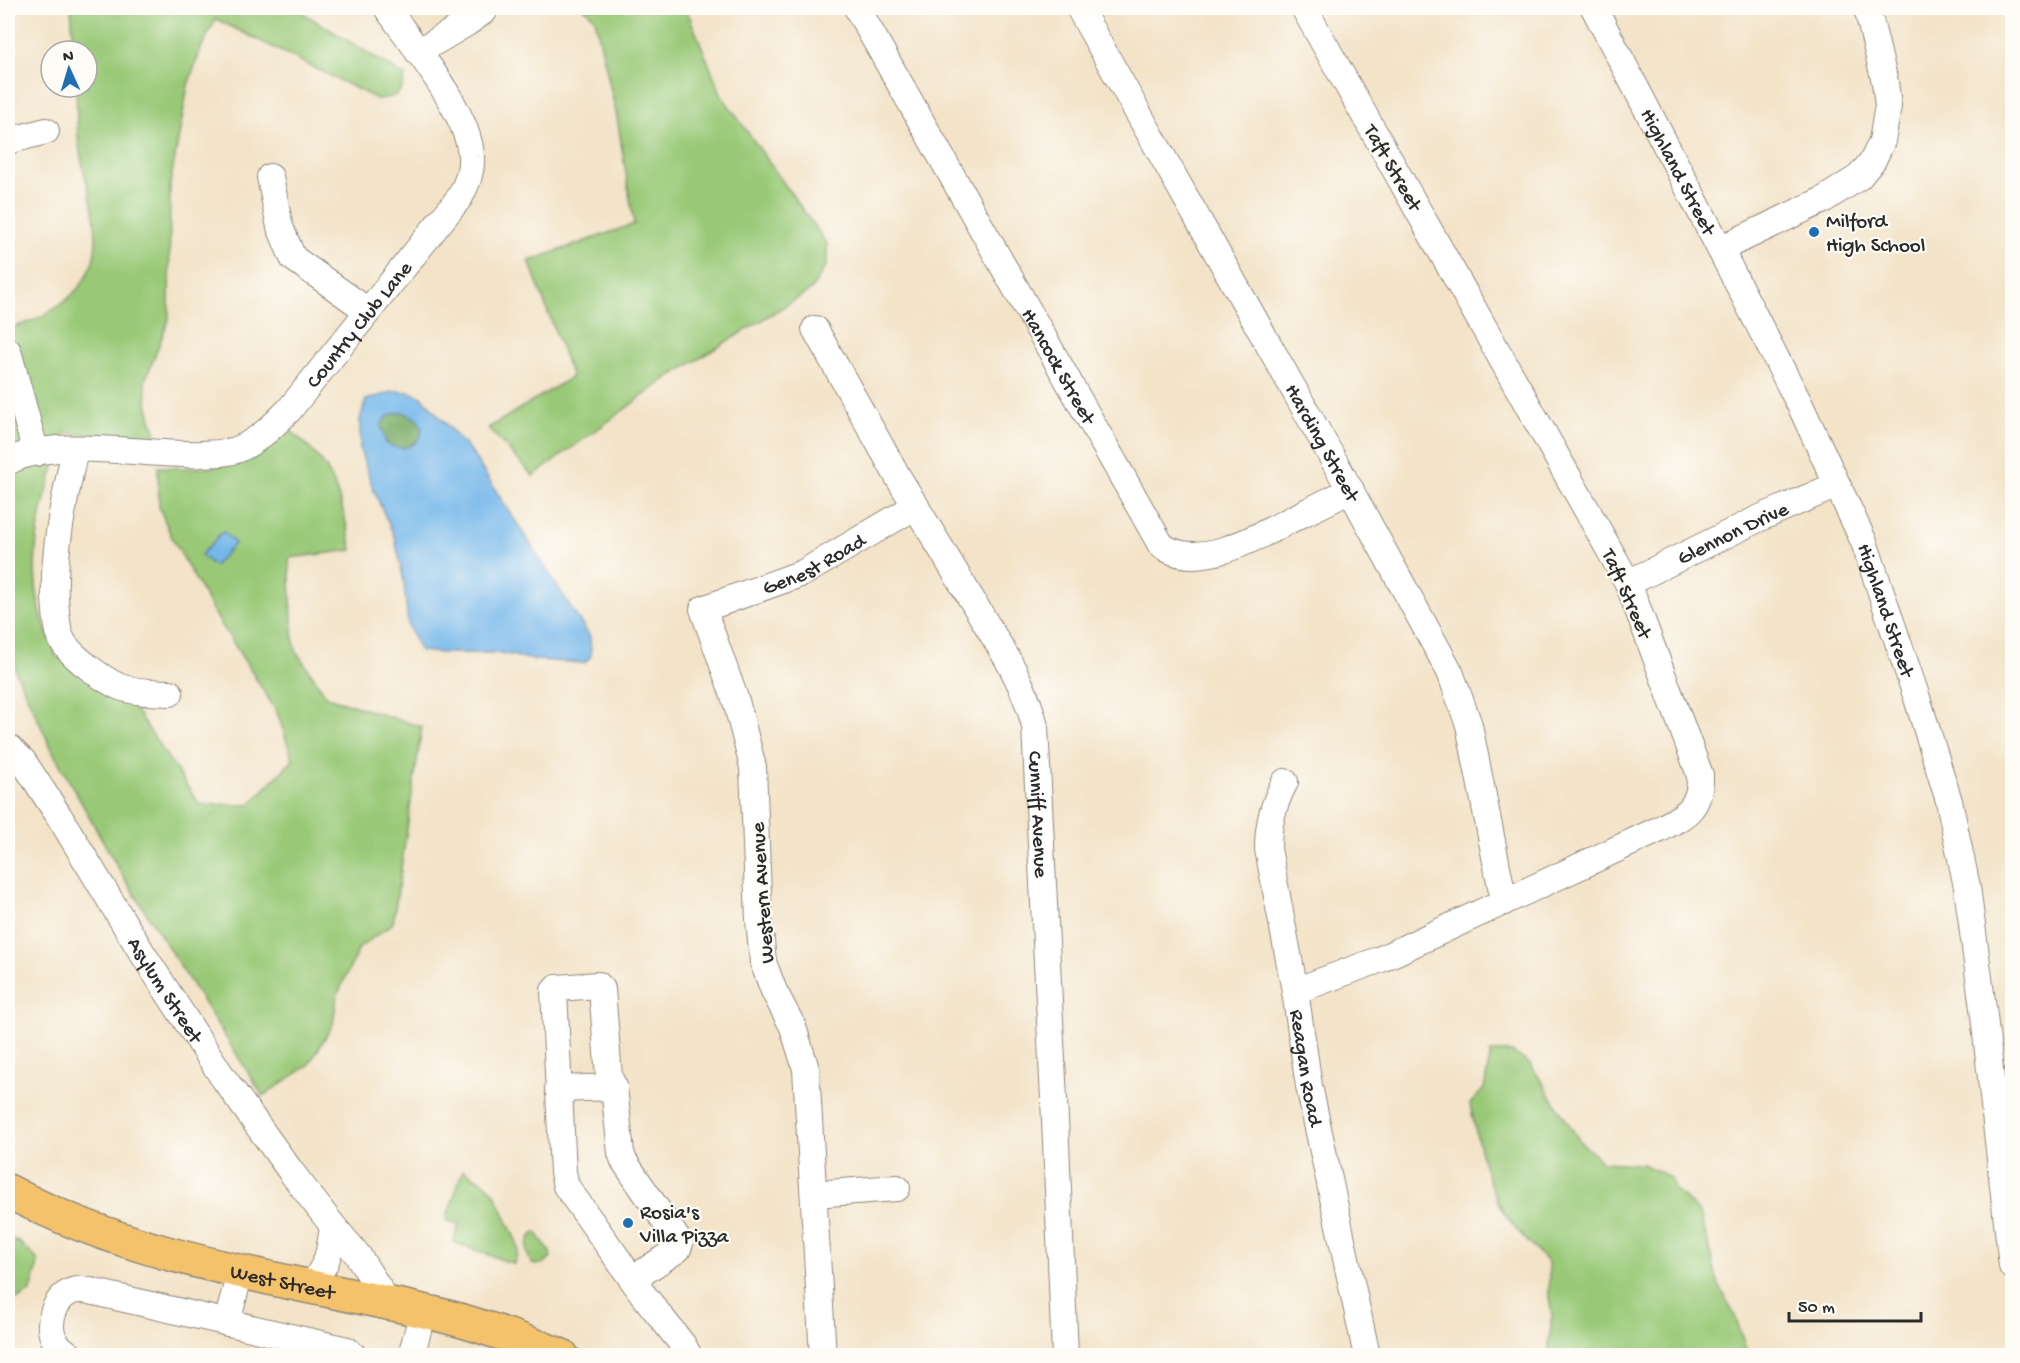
<svg xmlns="http://www.w3.org/2000/svg" width="2020" height="1363" viewBox="0 0 2020 1363" font-family="'Gochi Hand',sans-serif">
<rect width="100%" height="100%" fill="#fdfcf7"/>
<filter id="ink" filterUnits="userSpaceOnUse"><feTurbulence type="fractalNoise" baseFrequency=".0167" numOctaves="2"/><feDisplacementMap in="SourceGraphic" scale="12" xChannelSelector="R" yChannelSelector="G"/><feConvolveMatrix kernelMatrix="1 2 1 2 8 2 1 2 1" color-interpolation-filters="sRGB"/></filter>
<filter id="wash" filterUnits="userSpaceOnUse"><feTurbulence type="fractalNoise" baseFrequency=".008" numOctaves="4" result="noise"/><feDisplacementMap in="SourceGraphic" scale="24" xChannelSelector="R" yChannelSelector="G"/><feGaussianBlur stdDeviation="1.35" result="paint"/><feColorMatrix in="noise" values="0 0 0 0 0 0 0 0 0 0 0 0 0 0 0 0 0 1.4 0 .05"/><feComposite in="paint" operator="in"/></filter>
<g filter="url(#wash)">
<rect width="100%" height="100%" fill="#f3e3c8"/>
<g fill="#99c977" stroke="#627a51" stroke-width="1.5">
<path d="M71 8H295L405 76C403 95 395 98 377 99L216 19 202 46 188 85 170 185 169 319 145 381 148 408 157 439 65 433C49 482 31 533 36 585 38 610 47 633 56 656L129 700 199 804 249 805 293 760 277 712 213 611 172 538 159 507 158 467C179 467 203 470 224 465 244 459 274 443 289 429 301 440 313 450 322 462 338 483 347 524 352 550L289 558 293 638 296 651 327 697 422 727 393 923 359 948 337 996 333 1024 309 1065 263 1096 121 873 54 754 15 670 8 606V328C29 324 48 315 65 301 117 259 90 206 80 152 76 131 77 108 76 87H87V51H74Z"/>
<polygon points="582,8 686,8 722,96 827,244 827,264 811,290 669,377 533,476 488,428 572,377 529,261 634,224 617,117 595,19 588,11"/>
<path d="M1491 1052H1512L1531 1065 1579 1140 1602 1162 1643 1164 1671 1178 1674 1189 1700 1213 1718 1283 1736 1318 1748 1355H1548L1552 1315 1549 1298V1264C1534 1247 1515 1231 1503 1211 1484 1179 1478 1140 1470 1104L1484 1089Z"/>
<polygon points="463,1170 485,1183 494,1192 517,1243 518,1251 514,1264 453,1242 459,1225 446,1220"/>
<path d="M536 1232 550 1252 551 1258C547 1263 538 1266 532 1264 525 1253 524 1240 536 1232Z"/>
<polygon points="8,1238 20,1243 37,1259 37,1269 31,1291 18,1299 8,1299"/>
</g>
<path fill="#7aad68" stroke="#526c4a" stroke-width="1.5" d="M402 412C457 428 384 476 381 426 384 415 393 413 402 412Z"/>
<g fill="#74b7ea" stroke="#50718a" stroke-width="1.5" fill-rule="evenodd">
<path d="M395 391 409 392 422 397 471 452 590 637 591 656 585 663 534 660 501 653H444L420 651 408 625 404 582 395 538 374 491 360 450V419L366 400ZM402 412C442 423 413 461 386 443L381 426C384 416 393 413 402 412Z"/>
<polygon points="223,531 235,543 214,566 201,555"/>
</g>
</g>
<g filter="url(#ink)">
<g fill="none" stroke-linecap="round" stroke-linejoin="round">
<g stroke="#8f877a" stroke-width="28">
<g id="minor">
<path id="s1" d="M857 8 1161 545C1198 573 1261 535 1296 517 1314 508 1333 499 1351 490"/>
<path id="s2" d="M1079 8 1342 475 1450 672 1469 725 1504 902"/>
<path id="s3" d="M1594 8 1720 249 1800 405 1864 542 1917 698 1949 801 1967 887 1984 1016 2012 1266"/>
<polyline points="418,52 467,23 484,11"/>
<polyline points="8,141 46,131"/>
<polyline points="270,177 280,227 293,258 368,311"/>
<polyline points="1720,249 1823,200 1859,177 1873,160 1882,141 1888,106 1885,82 1867,8"/>
<path id="s4" d="M815 329 898 477 1008 660C1020 682 1030 703 1035 727L1055 1119 1065 1356"/>
<polyline points="8,351 36,453"/>
<path d="M75 449C65 498 53 547 55 598 56 611 56 626 61 638 68 655 104 680 120 687 136 693 154 692 170 693"/>
<path id="s5" d="M8 462C54 435 149 457 202 454 216 453 230 454 243 447 261 438 275 424 289 410L460 197C467 183 472 172 471 157 470 114 412 44 387 8"/>
<path id="s6" d="M1628 583 1760 518 1837 485"/>
<path id="s7" d="M8 747 23 761 59 816 141 951 222 1076 292 1173 333 1226 357 1254 388 1303"/>
<path id="s8" d="M1285 782C1273 805 1268 824 1268 849L1295 991 1309 1086 1367 1356"/>
<path d="M1295 991 1381 959 1660 829C1686 815 1701 808 1700 775L1628 583 1304 8"/>
<polyline points="558,1089 614,1087"/>
<polyline points="814,1194 897,1188"/>
<polyline points="633,1279 678,1249 680,1243 624,1161 621,1153 614,1087 609,1077 602,989 598,985 557,988 554,991 563,1172 566,1186 642,1293 683,1345 689,1356"/>
<path d="M310 1288C328 1262 329 1257 333 1226"/>
<polyline points="227,1323 240,1272"/>
<path d="M71 1356C65 1351 57 1346 54 1339 46 1323 55 1299 70 1292 76 1289 83 1290 90 1291L347 1350 354 1356"/>
<polyline points="411,1356 423,1312"/>
<path id="s9" d="M823 1356 806 1069 793 1027 774 991 763 962 759 920 753 767 736 701 703 609 803 573 916 506"/>
</g>
</g>
<g stroke="#8f877a" stroke-width="36">
<g id="major">
<path id="s10" d="M8 1191C125 1254 258 1275 387 1303 420 1310 453 1317 485 1328 511 1336 536 1346 562 1356"/>
</g>
</g>
<use href="#minor" stroke="#fff" stroke-width="26"/>
<use href="#major" stroke="#f4c26a" stroke-width="33"/>
</g>
</g>
<g fill="#1f6fb2" stroke="#fdfcf7" stroke-width="2">
<circle cx="1814" cy="232" r="6"/>
<circle cx="628" cy="1223" r="6"/>
</g>
<g text-anchor="middle" stroke-width="4.5" stroke-linejoin="round" paint-order="stroke">
<g font-size="21" fill="#2b2b2b" stroke="#fdfcf7">
<text transform="translate(1394 167) rotate(60)" y="7">Taft Street</text>
<text dy="7" stroke="none"><textPath href="#s3" startOffset="184">Highland Street</textPath></text>
<text dy="7" stroke="none"><textPath href="#s5" startOffset="408">Country Club Lane</textPath></text>
<text dy="7" stroke="none"><textPath href="#s1" startOffset="411">Hancock Street</textPath></text>
<text dy="7" stroke="none"><textPath href="#s2" startOffset="498">Harding Street</textPath></text>
<text dy="7" stroke="none"><textPath href="#s6" startOffset="116">Glennon Drive</textPath></text>
<text dy="7" stroke="none"><textPath href="#s9" startOffset="884">Genest Road</textPath></text>
<text transform="translate(1628 593) rotate(66)" y="7">Taft Street</text>
<text dy="7" stroke="none"><textPath href="#s3" startOffset="670">Highland Street</textPath></text>
<text dy="7" stroke="none"><textPath href="#s4" startOffset="543">Cunniff Avenue</textPath></text>
<text transform="translate(761 893) rotate(-94)" y="7">Western Avenue</text>
<text dy="7" stroke="none"><textPath href="#s7" startOffset="290">Asylum Street</textPath></text>
<text dy="7" stroke="none"><textPath href="#s8" startOffset="292">Reagan Road</textPath></text>
<text dy="7" stroke="none"><textPath href="#s10" startOffset="290">West Street</textPath></text>
</g>
<g font-size="21" fill="#2b2b2b" stroke="#fdfcf7" text-anchor="start">
<text x="1826" y="227">Milford<tspan x="1826" dy="24">High School</tspan></text>
<text x="640" y="1218">Rosia's<tspan x="640" dy="24">Villa Pizza</tspan></text>
</g>
</g>
<rect width="2020" height="1363" fill="none" stroke="#fdfcf7" stroke-width="30"/>
<g transform="translate(69 69) rotate(356)"><circle r="28" fill="#fdfcf7" stroke="#a9a8a5" stroke-width="1.5"/>
<path d="M0-4.5L10 22L0 15L-10 22Z" fill="#1f6fb2"/>
<text y="-9" font-size="16" font-weight="bold" text-anchor="middle" fill="#2b2b2b">N</text>
</g>
<path d="M1789 1312v9h132v-9" fill="none" stroke="#2b2b2b" stroke-width="3"/>
<text x="1798" y="1312" font-size="18" fill="#2b2b2b" stroke="#fdfcf7" stroke-width="4.5" paint-order="stroke">50 m</text>
</svg>
